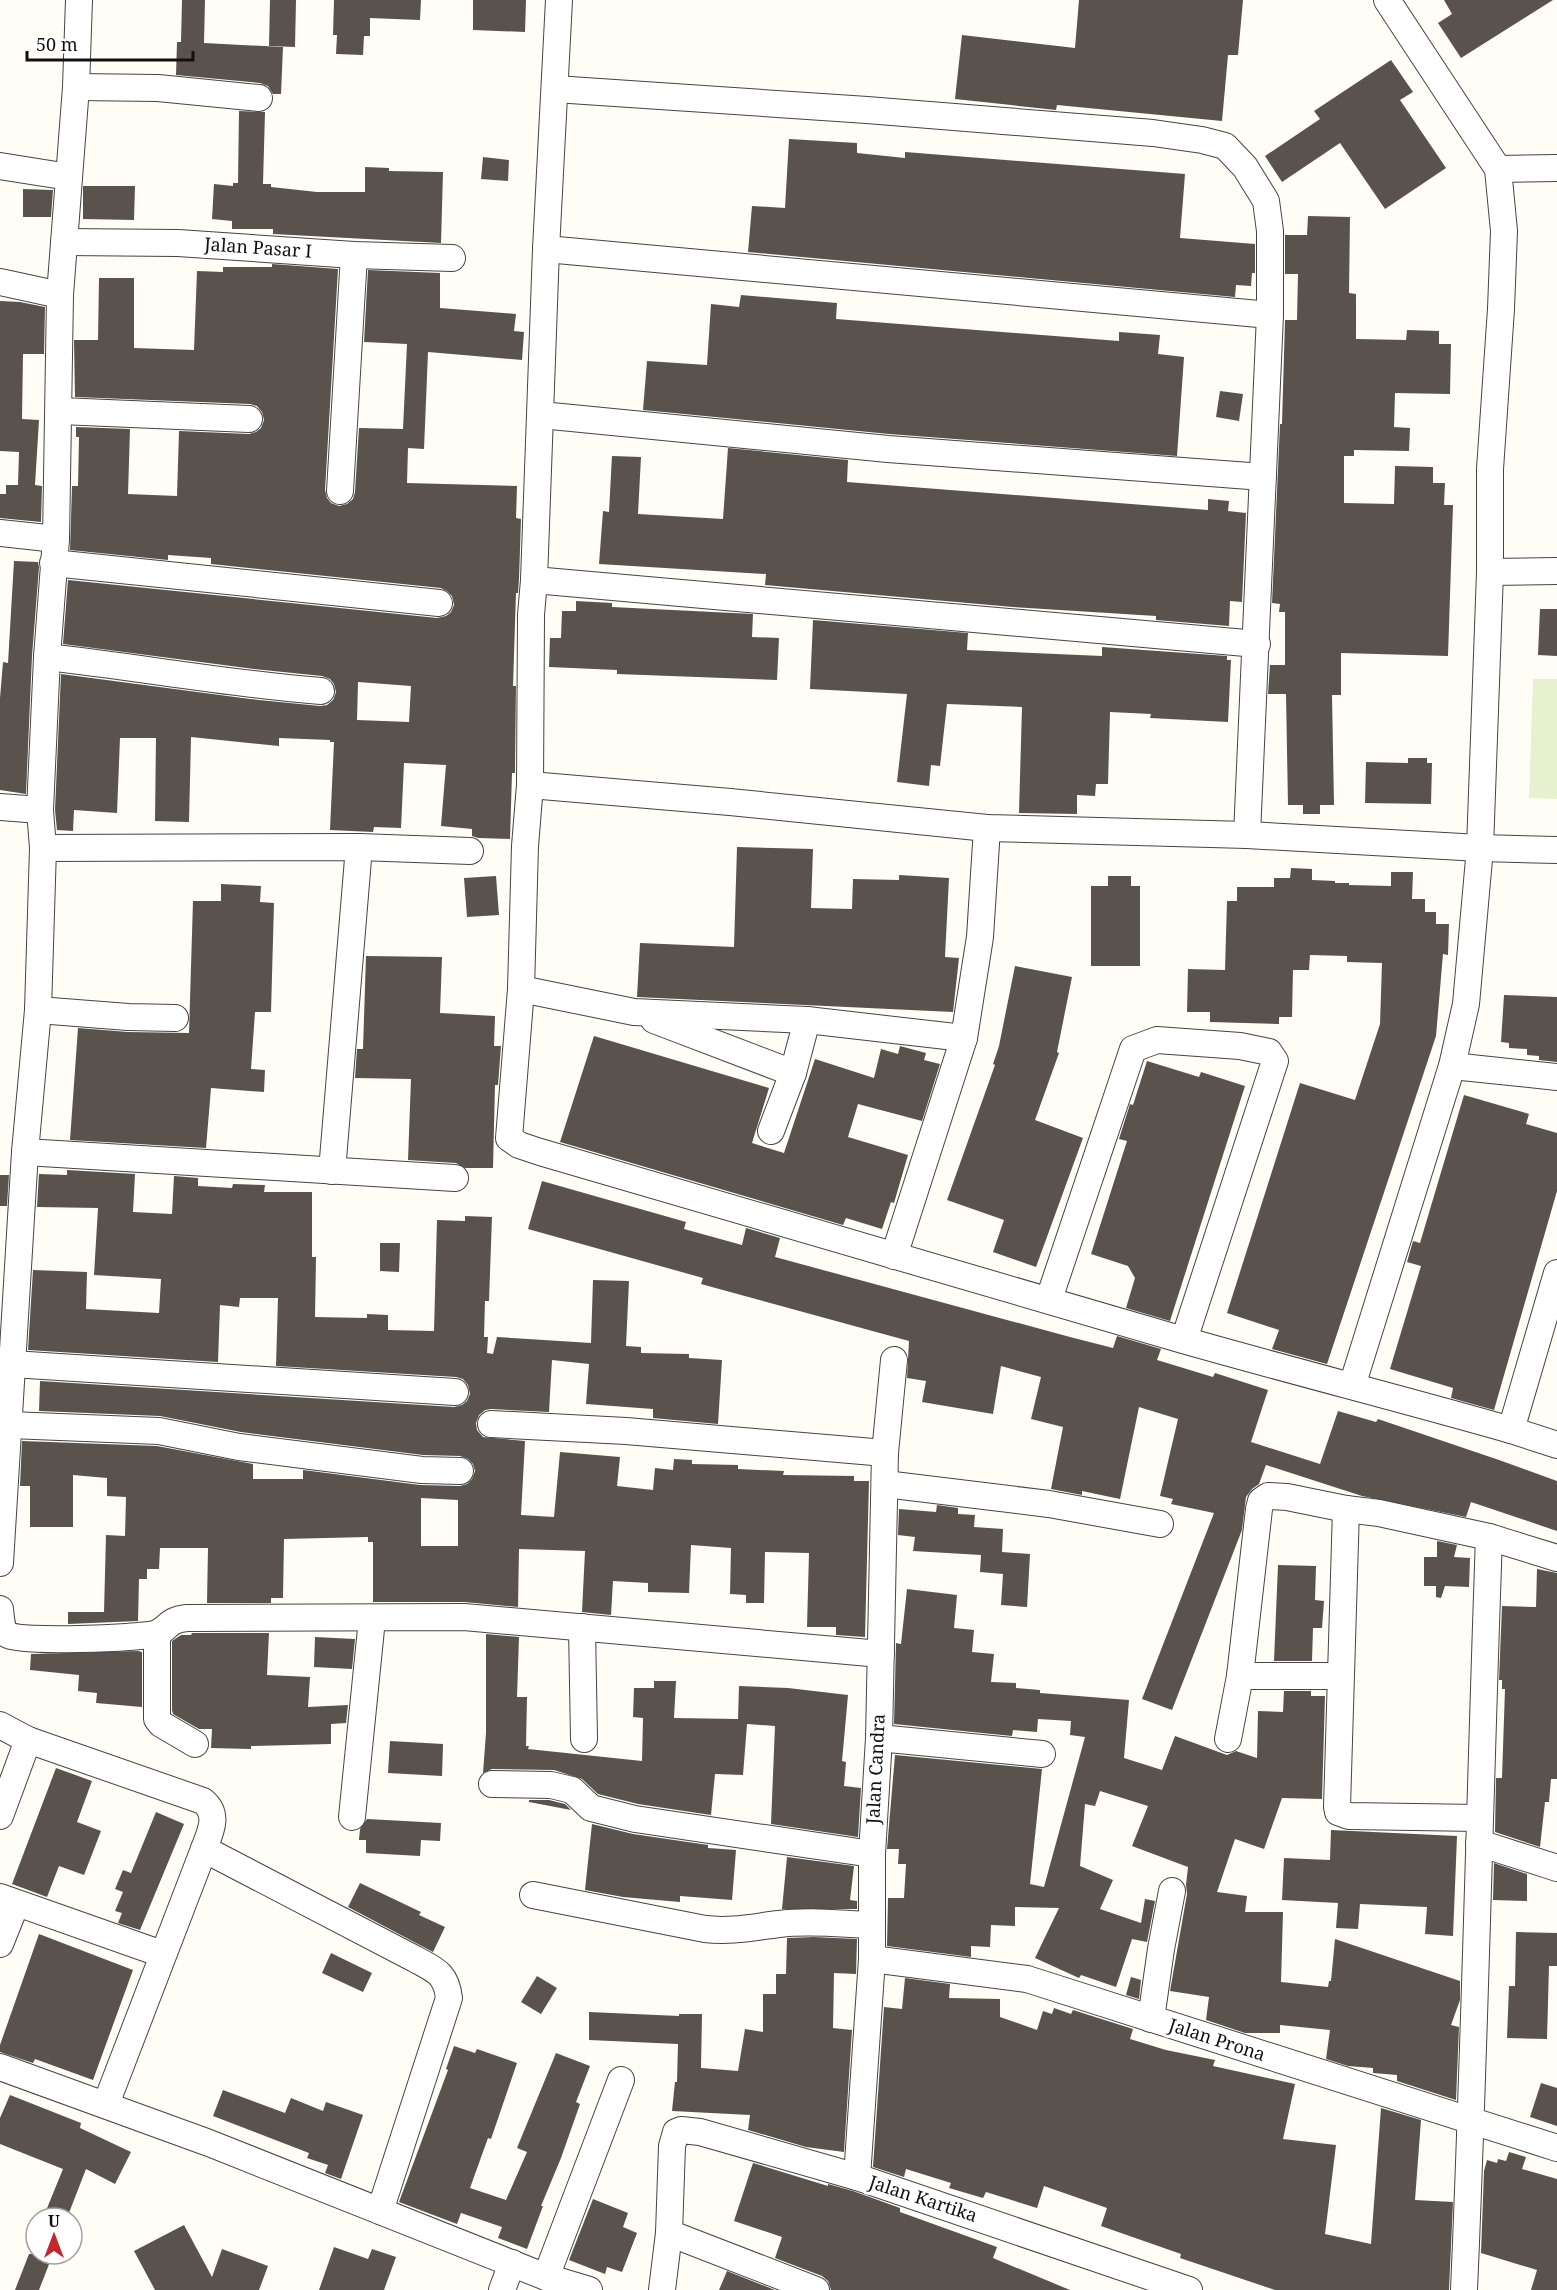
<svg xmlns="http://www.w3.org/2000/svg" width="1557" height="2290" viewBox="0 0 1557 2290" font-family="'Noto Serif',serif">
<rect width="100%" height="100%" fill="#fffdf5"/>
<polygon fill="#e6f2cf" points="1533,679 1557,679 1557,799 1529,798"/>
<g fill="#5a524d" fill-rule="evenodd">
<polygon points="182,0 205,0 204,43 283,47 281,94 273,94 268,86 260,83 176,75 177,42 181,42"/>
<polygon points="270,0 296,0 295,47 269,46"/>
<polygon points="334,0 421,0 420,20 370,18 370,36 364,36 363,55 336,54 337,35 333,35"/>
<polygon points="473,0 526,0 525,32 473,30"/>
<polygon points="1079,0 1243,0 1238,55 1228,55 1222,121 1057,105 1056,110 955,99 962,35 1075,48"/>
<polygon points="1444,0 1553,0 1461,58 1438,23 1452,14"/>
<polygon points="1391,60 1413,92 1400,100 1446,168 1385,209 1340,143 1282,182 1265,156 1320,119 1314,111"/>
<polygon points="239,111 265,112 263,184 271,184 271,187 317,192 365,192 365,167 389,168 389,171 443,172 441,243 273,234 273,229 232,229 232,221 212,219 214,184 233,186 233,183 238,183"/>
<polygon points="789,139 857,143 857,153 905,158 905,152 1185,174 1180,238 1255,244 1255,273 1252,273 1251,286 1236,285 1235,297 748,252 752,206 785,208"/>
<polygon points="483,157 509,160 508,181 481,179"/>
<polygon points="83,186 135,186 134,220 83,219"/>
<polygon points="23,189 53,190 51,217 23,217"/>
<polygon points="1308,216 1350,217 1349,293 1356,294 1356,339 1406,340 1407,330 1439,331 1439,344 1451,344 1450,394 1395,393 1394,427 1410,428 1409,451 1354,450 1354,456 1344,456 1344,503 1394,504 1395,466 1433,467 1433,483 1445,483 1444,505 1453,505 1448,656 1341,653 1341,695 1332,695 1334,805 1320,805 1320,814 1303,814 1303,805 1288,805 1286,694 1268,694 1270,665 1285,665 1285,612 1279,612 1280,604 1272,603 1280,424 1282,424 1285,320 1297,320 1298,274 1285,274 1285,235 1307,235"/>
<path d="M272 264 338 269 325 490 327 498 331 503 339 506 347 504 353 499 355 492 359 428 403 429 407 344 364 342 368 270 440 273V308L516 314 514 331 524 332 522 360 428 352 424 449 408 448 407 483 517 486 516 518 521 519 519 579 518 593H516L513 686H516L515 769V773H512L510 839 478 838 472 836V829L441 826 446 765 404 763 401 828 374 827 373 832 330 830 334 742H330V740L279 738V746L191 737 189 822 155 821 156 738H120L117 813 74 810 73 831 57 830 55 810 61 674 250 699 320 706 327 705 333 700 336 692 334 684 330 679 322 676 254 669 63 644 68 580 437 618 446 616 451 612 454 605 452 596 447 591 441 588 211 564V558L168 555V560L70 550 72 486H78L79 437H76V427L130 429 128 494 177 496 179 431 249 434 256 432 261 428 264 420 262 412 257 406 250 404 75 397 74 340H98L99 278H134V348L194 350 197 271 223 272V267H272ZM358 682 411 686 409 722 357 720Z"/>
<polygon points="741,295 837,303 836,319 1119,341 1119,332 1160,335 1158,354 1184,357 1177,456 889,434 643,410 647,361 707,365 711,304 739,307"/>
<polygon points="0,301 20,302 45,307 44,354 23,354 22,419 39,420 35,485 42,486 41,522 0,518 0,494 6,494 6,485 18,485 19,452 0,451"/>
<polygon points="1220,391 1243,394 1239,421 1216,417"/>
<polygon points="728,448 848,460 847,482 1208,510 1208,499 1229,501 1228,511 1246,513 1242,602 1230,601 1229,626 1156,620 1156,616 1013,607 765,585 766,574 599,564 603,511 609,512 612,456 641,457 638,514 723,519"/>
<polygon points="14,561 38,562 39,567 32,656 26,794 0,790 0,698 3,662 8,663"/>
<polygon points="576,601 612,603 612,607 753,614 752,637 779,638 777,680 617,674 617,670 549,667 550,638 561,638 562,611 576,611"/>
<polygon points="1540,609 1557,609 1557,656 1538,655"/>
<polygon points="813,620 968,633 967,650 1102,656 1102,647 1227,656 1227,660 1231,660 1228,722 1150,718 1151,714 1110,712 1108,784 1096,784 1095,796 1077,795 1077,814 1019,813 1022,707 947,704 940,766 931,765 929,786 897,782 907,694 810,689"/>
<polygon points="1408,758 1427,758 1427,763 1432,763 1431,804 1365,803 1366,762 1408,763"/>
<polygon points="737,847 813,849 811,908 852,909 853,879 899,880 899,875 949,878 945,957 959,958 953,1012 637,997 640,943 734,947"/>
<polygon points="1291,868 1312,869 1312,880 1335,881 1335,883 1349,883 1349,885 1391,886 1391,872 1413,872 1412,899 1425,899 1425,912 1436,912 1436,924 1449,924 1448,955 1443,954 1436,1036 1327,1364 1272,1349 1279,1330 1227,1313 1300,1083 1355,1100 1380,1024 1382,963 1347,962 1347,956 1310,955 1309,970 1293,970 1292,1017 1279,1017 1279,1024 1210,1022 1210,1012 1187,1012 1188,969 1225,970 1227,901 1237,901 1237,887 1274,887 1274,878 1290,878"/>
<polygon points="496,876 499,915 467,917 464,878"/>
<polygon points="1108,876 1131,876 1131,886 1140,886 1140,966 1091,966 1091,886 1108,886"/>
<polygon points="221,884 261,886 260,902 274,903 271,1012 255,1012 251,1069 265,1070 264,1092 211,1088 206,1148 70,1140 78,1028 128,1032 189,1033 193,901 221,901"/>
<polygon points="366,956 442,957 440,1013 495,1016 494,1046 501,1046 498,1085 495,1085 493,1168 465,1168 456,1163 408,1160 411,1079 355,1078 357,1049 363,1049"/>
<polygon points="1015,966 1072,977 1057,1052 1059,1053 1035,1120 1083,1138 1036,1267 993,1252 1004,1220 947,1200 995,1065 993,1064 999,1046"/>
<polygon points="1504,995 1557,997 1557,1062 1539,1060 1539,1056 1527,1055 1527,1049 1509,1048 1509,1043 1501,1042"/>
<polygon points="594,1036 769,1088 752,1143 784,1153 815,1059 874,1078 881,1049 898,1054 900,1046 926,1053 924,1060 940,1064 922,1121 858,1104 848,1137 908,1155 894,1203 891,1202 882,1229 846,1218 843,1225 560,1142"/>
<polygon points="1147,1061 1199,1077 1201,1072 1245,1086 1170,1321 1126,1308 1135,1278 1128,1266 1091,1254 1127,1141 1119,1139 1130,1104 1133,1105"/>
<polygon points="1464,1095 1529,1114 1526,1124 1557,1133 1557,1191 1494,1410 1451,1398 1453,1388 1390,1369 1421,1266 1407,1262 1413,1241 1420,1243"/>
<path d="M67 1170 135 1174 133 1212 172 1214 174 1176 198 1178V1186L232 1188 233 1184 265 1185 264 1192H312V1257H316L315 1317 367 1318V1314L388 1315V1330L434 1331 437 1220 465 1221V1216L492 1217 489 1301H485L484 1337H488L487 1353 493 1354 497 1337 591 1343 593 1280 629 1281 626 1346 641 1347V1353L689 1354V1358L722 1360 718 1424 653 1418V1409L586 1404 589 1364 552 1360 549 1412 491 1409 485 1410 479 1415 476 1423 477 1430 483 1437 525 1441 521 1515 554 1517 560 1452 620 1457 617 1486 653 1490 655 1468 673 1470 674 1459 692 1460V1464L738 1465V1469L784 1471 783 1475 854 1476V1481H869L865 1637 836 1635V1627H807L809 1553 765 1552 764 1603H746V1595L730 1594 731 1548 691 1545 689 1593 648 1592V1583L613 1581 611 1615 582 1612 585 1551 519 1549 518 1607 464 1602H373V1542H368V1537L284 1539 283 1598H271V1603H207L208 1548H160L159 1569H147V1579H139L138 1621 68 1624V1612H104L106 1535 125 1536 126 1497 107 1496V1478L73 1475V1527H30V1486H20L22 1441 157 1446 253 1464V1479H303V1470L420 1485 460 1486 467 1484 472 1479 475 1471 473 1464 468 1459 460 1456 423 1455 241 1432 160 1416 39 1411 40 1381 454 1407 462 1405 467 1401 470 1394 468 1385 463 1379 456 1377 276 1366 278 1298H240L239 1307 220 1305 218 1362 28 1350 33 1270 87 1272 86 1309 159 1313 161 1279 94 1275 98 1208 37 1207 39 1174 67 1175ZM421 1498 458 1500V1546H421Z"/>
<polygon points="0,1175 9,1175 7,1206 0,1206"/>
<polygon points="542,1181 686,1222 684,1229 742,1245 746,1228 780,1238 775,1257 1070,1337 1113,1348 1117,1336 1161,1349 1157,1360 1213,1377 1215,1373 1268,1390 1251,1442 1320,1464 1338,1411 1376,1422 1378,1419 1499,1460 1557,1481 1557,1531 1471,1502 1466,1517 1362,1496 1266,1465 1259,1484 1252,1489 1246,1497 1242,1530 1172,1710 1142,1699 1214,1513 1171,1504 1173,1499 1160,1496 1178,1419 1139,1407 1120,1499 1082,1491 1082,1495 1051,1489 1063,1427 1031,1419 1041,1377 1001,1366 993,1414 922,1402 926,1381 907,1378 909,1341 701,1284 703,1278 528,1229"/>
<polygon points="380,1243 400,1243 399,1272 380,1271"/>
<polygon points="937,1505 958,1508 958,1514 975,1515 974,1527 1003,1529 1002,1552 1030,1554 1027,1607 1001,1605 1003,1574 980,1572 981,1555 913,1551 915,1537 898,1535 899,1509 936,1512"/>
<polygon points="1437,1541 1457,1545 1454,1557 1470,1558 1469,1587 1445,1586 1441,1598 1436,1597 1436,1586 1424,1586 1424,1557 1437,1557"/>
<polygon points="1278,1565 1316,1566 1315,1600 1324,1601 1322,1628 1313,1628 1312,1661 1274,1661"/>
<polygon points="1537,1569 1557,1573 1557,1779 1551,1779 1549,1802 1545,1802 1540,1847 1495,1832 1496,1778 1502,1778 1505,1689 1502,1689 1502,1680 1499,1680 1502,1606 1536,1607"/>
<polygon points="907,1589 957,1595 954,1628 974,1630 972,1652 994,1654 991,1682 1016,1683 1016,1688 1040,1690 1040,1693 1129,1700 1124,1758 1162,1770 1175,1736 1227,1755 1236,1751 1257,1758 1258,1711 1283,1712 1284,1691 1311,1691 1311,1696 1325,1696 1322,1799 1282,1798 1264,1849 1235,1839 1217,1892 1247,1896 1245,1912 1283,1912 1281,1982 1328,1987 1329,1981 1331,1981 1335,1939 1460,1981 1460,2000 1451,2025 1459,2027 1456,2100 1397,2081 1397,2075 1373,2073 1373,2068 1348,2066 1326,2059 1330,2030 1280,2025 1280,2033 1245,2033 1206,2020 1209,1997 1170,1991 1187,1894 1186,1885 1188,1867 1132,1846 1148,1806 1100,1791 1095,1806 1085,1804 1080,1866 1113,1880 1100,1909 1141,1923 1145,1899 1155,1901 1147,1942 1132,1939 1116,1987 1081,1975 1079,1978 1035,1958 1059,1908 1015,1907 1015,1926 991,1925 990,1947 971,1946 971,1957 887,1946 888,1898 904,1898 906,1864 898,1864 899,1849 887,1849 895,1755 1042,1769 1030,1884 1044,1887 1085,1737 1070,1735 1071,1721 1038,1719 1037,1732 1013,1730 1012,1736 894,1724 896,1643 901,1644"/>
<polygon points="192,1633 269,1633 267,1675 310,1677 308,1707 348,1705 346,1723 331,1724 331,1744 251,1746 251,1749 211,1748 212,1729 199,1729 173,1714 172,1710 172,1641 181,1635 191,1635"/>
<polygon points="486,1634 519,1637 517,1697 527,1697 526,1746 529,1746 528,1749 642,1761 643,1718 633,1717 634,1688 654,1688 654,1681 676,1681 674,1718 738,1719 739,1686 788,1688 848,1695 842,1761 846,1762 844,1786 861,1788 858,1837 771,1824 775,1726 747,1724 743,1775 715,1774 711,1815 638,1804 598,1794 582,1779 554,1770 492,1769 483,1773 486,1733"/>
<polygon points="315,1637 355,1639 352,1669 314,1667"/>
<polygon points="138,1651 142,1652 142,1707 96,1703 97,1693 78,1691 79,1675 30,1670 31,1654"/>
<polygon points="390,1741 443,1744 442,1776 388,1773"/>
<polygon points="56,1768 92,1781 77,1822 101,1831 84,1875 59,1866 47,1897 12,1884"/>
<polygon points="529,1800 549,1800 565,1804 571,1810 529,1802"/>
<polygon points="156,1812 184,1824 140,1930 118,1923 122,1913 115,1911 123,1892 115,1889 123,1870 131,1873"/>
<polygon points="367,1819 441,1823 440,1841 421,1840 420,1856 366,1853 366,1840 359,1840 360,1829"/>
<polygon points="592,1824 633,1834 708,1845 708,1848 736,1850 732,1900 680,1896 680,1902 623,1897 585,1890"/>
<polygon points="1331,1830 1457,1836 1453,1936 1425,1934 1427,1907 1360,1904 1358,1929 1336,1928 1338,1903 1282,1900 1284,1858 1330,1860"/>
<polygon points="787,1857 854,1866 850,1900 857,1901 857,1909 782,1909"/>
<polygon points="1494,1863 1527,1874 1527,1901 1493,1900"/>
<polygon points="360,1883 421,1912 419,1915 445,1927 433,1952 348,1907"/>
<polygon points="1516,1932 1557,1933 1557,1966 1549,1966 1547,2039 1507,2038 1509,1986 1515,1986"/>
<polygon points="39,1934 133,1970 93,2080 35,2059 33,2063 0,2052 0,2045"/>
<polygon points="814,1937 857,1939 856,1974 834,1973 833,2028 852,2030 844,2152 806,2147 748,2130 750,2115 672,2111 675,2082 677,2082 678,2044 589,2040 589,2012 679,2016 679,2014 702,2014 701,2068 738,2071 745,2029 763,2032 763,1994 776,1994 776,1974 786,1974 787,1938"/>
<polygon points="331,1953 372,1973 363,1992 322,1973"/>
<polygon points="537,1976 557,1988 541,2014 521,2002"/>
<polygon points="1131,1977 1141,1980 1139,1999 1126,1995"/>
<polygon points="905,1978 950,1984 949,1998 1000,1999 1000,2017 1037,2030 1043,2011 1052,2014 1054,2008 1071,2014 1073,2010 1133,2029 1130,2039 1166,2050 1215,2060 1213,2066 1295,2084 1283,2139 1336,2145 1325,2234 1371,2244 1381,2108 1421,2120 1415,2200 1453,2202 1449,2290 1275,2290 1180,2258 1181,2254 1101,2226 1107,2208 1044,2186 1037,2208 986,2192 983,2198 949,2188 951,2183 906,2169 904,2177 873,2167 884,2007 902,2009"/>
<polygon points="454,2046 475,2053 477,2049 517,2063 491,2139 488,2138 470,2188 506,2200 527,2152 517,2148 556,2053 590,2066 576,2102 580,2104 561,2158 541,2206 543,2206 527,2249 498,2238 502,2227 461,2213 457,2224 399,2202 448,2070 446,2069"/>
<polygon points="1541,2083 1557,2088 1557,2126 1530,2117"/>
<polygon points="223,2090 285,2113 291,2098 323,2111 326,2102 363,2115 341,2179 325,2173 328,2165 307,2158 309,2153 213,2116"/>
<polygon points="10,2095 81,2123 80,2128 131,2152 115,2184 86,2169 67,2218 43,2218 63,2169 0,2144 0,2118"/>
<polygon points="1509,2152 1526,2157 1522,2169 1557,2179 1557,2290 1531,2290 1537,2270 1481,2253 1484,2171 1487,2160 1497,2163 1498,2159 1506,2161"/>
<polygon points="753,2163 828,2186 828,2184 853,2191 900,2208 900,2212 997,2247 993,2258 1070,2290 831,2290 828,2281 822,2276 775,2258 782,2237 734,2221"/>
<polygon points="593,2199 628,2213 623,2227 637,2233 622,2272 607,2267 605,2274 569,2260"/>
<polygon points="184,2225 212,2277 222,2249 268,2266 259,2290 155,2290 134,2251"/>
<polygon points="334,2247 368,2259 372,2249 396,2257 384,2290 319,2290"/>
<polygon points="29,2254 53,2254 39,2290 15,2290"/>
<polygon points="727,2271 775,2290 719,2290"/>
</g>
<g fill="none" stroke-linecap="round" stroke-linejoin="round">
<g stroke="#444" stroke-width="28">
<g id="minor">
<path d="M559 0 546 249 534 580 531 615 530 785 525 846 521 989 509 1138 519 1145 540 1152C755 1215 969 1278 1183 1340 1292 1371 1402 1399 1511 1430L1557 1445"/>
<polyline points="1387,0 1498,169 1557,168"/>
<polyline points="76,87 158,88 259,98"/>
<polyline points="555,89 867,110 1153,133 1202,140 1225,146 1245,167 1266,201 1270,231 1270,315 1247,835"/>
<polyline points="0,166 69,177"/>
<polyline points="64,242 178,243 354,255 452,258"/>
<polyline points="546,249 1270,315"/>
<polyline points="0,282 60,295"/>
<polyline points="60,411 249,419"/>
<polyline points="541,415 888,449 1263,477"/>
<polyline points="340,491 354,255"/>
<polyline points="0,533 56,539"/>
<polyline points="53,563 439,603"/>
<polyline points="1490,572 1557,571"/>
<polyline points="534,580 1257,644"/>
<path d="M47 657C138 667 229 684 321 691"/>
<polyline points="530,785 730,802 987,828 1247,835 1480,848 1557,850"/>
<polyline points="0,807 40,810"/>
<polyline points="43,848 359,847 470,851"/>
<polyline points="521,989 634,1012 807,1020 964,1038"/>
<polyline points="38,1010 128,1017 175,1018"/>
<polyline points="654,1020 793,1073"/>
<polyline points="1452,1066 1557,1077"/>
<polyline points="771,1131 793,1073 807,1020"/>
<polyline points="25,1152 455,1178"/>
<polyline points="332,1171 359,847"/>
<polyline points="894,1256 964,1038 980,937 987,828"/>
<polyline points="1049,1299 1133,1049 1157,1040 1240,1046 1269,1052 1275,1061 1184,1340"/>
<polyline points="12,1364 455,1392"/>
<polyline points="1352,1386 1452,1066 1466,1004 1480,848 1490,572 1490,469 1501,309 1504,231 1498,169"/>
<polyline points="491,1424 626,1431 885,1453"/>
<polyline points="10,1425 159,1431 239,1447 422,1470 460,1471"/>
<polyline points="1511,1430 1557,1273"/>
<polyline points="885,1484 1049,1504 1160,1524"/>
<polyline points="1346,1509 1337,1807 1338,1812 1349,1816 1479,1818"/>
<polyline points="0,1563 25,1152 38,1010 43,848 40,810 47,657 56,539 60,295 76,87 79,0"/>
<path d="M0 1609C1 1617 1 1630 8 1635 19 1643 138 1638 155 1634 168 1630 166 1620 187 1618L464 1617 881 1654"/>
<polyline points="582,1627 584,1739"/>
<polyline points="157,1634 157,1719 161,1724 195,1744"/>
<polyline points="1240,1676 1340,1676"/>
<path d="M0 1725 28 1740 203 1801C220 1815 210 1832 204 1849L106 2104"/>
<polyline points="879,1738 1042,1754"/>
<polyline points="1228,1739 1240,1676 1259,1509 1261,1501 1268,1496 1287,1497 1346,1509 1379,1513 1489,1537 1557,1558"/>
<polyline points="492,1784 551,1785 572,1790 591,1808 635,1819 872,1854"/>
<polyline points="0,1816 28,1740"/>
<polyline points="352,1817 372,1619"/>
<polyline points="1479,1843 1557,1868"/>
<path d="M204 1849 415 1959C435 1970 446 1973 449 1998L380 2211"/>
<path d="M533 1895 705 1929C731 1932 753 1927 779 1924 810 1920 841 1924 872 1925"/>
<polyline points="0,1897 162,1954"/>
<polyline points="0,1944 16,1904"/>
<polyline points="872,1959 1027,1979 1557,2148"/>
<polyline points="1151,2019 1161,1949 1172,1891"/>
<polyline points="0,2067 209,2143 546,2277 589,2290"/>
<polyline points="857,2177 872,1959 872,1854 879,1738 885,1453 894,1360"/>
<polyline points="669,2233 816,2290"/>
<polyline points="546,2277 621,2080"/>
<polyline points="502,2290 512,2263"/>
<polyline points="662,2290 669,2233 672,2146 676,2132 681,2130 700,2132 857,2177 1189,2290"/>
<path d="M1464 2290C1475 2039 1480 1788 1489 1537"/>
</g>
</g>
<use href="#minor" stroke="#fff" stroke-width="26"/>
</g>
<g text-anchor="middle" stroke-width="6" stroke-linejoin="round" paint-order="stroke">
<g font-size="18" fill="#111" stroke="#fff">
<text transform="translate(258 248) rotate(4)" y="6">Jalan Pasar I</text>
<text transform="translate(876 1769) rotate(-87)" y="6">Jalan Candra</text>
<text transform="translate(1217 2040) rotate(18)" y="6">Jalan Prona</text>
<text transform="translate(923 2199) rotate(18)" y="6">Jalan Kartika</text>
</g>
</g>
<g transform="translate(54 2236)"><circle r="28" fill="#ffffff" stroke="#a0a0a0" stroke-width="1.5"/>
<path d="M0-4.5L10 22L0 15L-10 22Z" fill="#c4262e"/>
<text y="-9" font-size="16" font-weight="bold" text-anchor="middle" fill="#111111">U</text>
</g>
<path d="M27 51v9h166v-9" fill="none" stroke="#111111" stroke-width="3"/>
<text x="36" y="51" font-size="18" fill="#111111" stroke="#ffffff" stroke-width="4.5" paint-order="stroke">50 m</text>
</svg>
